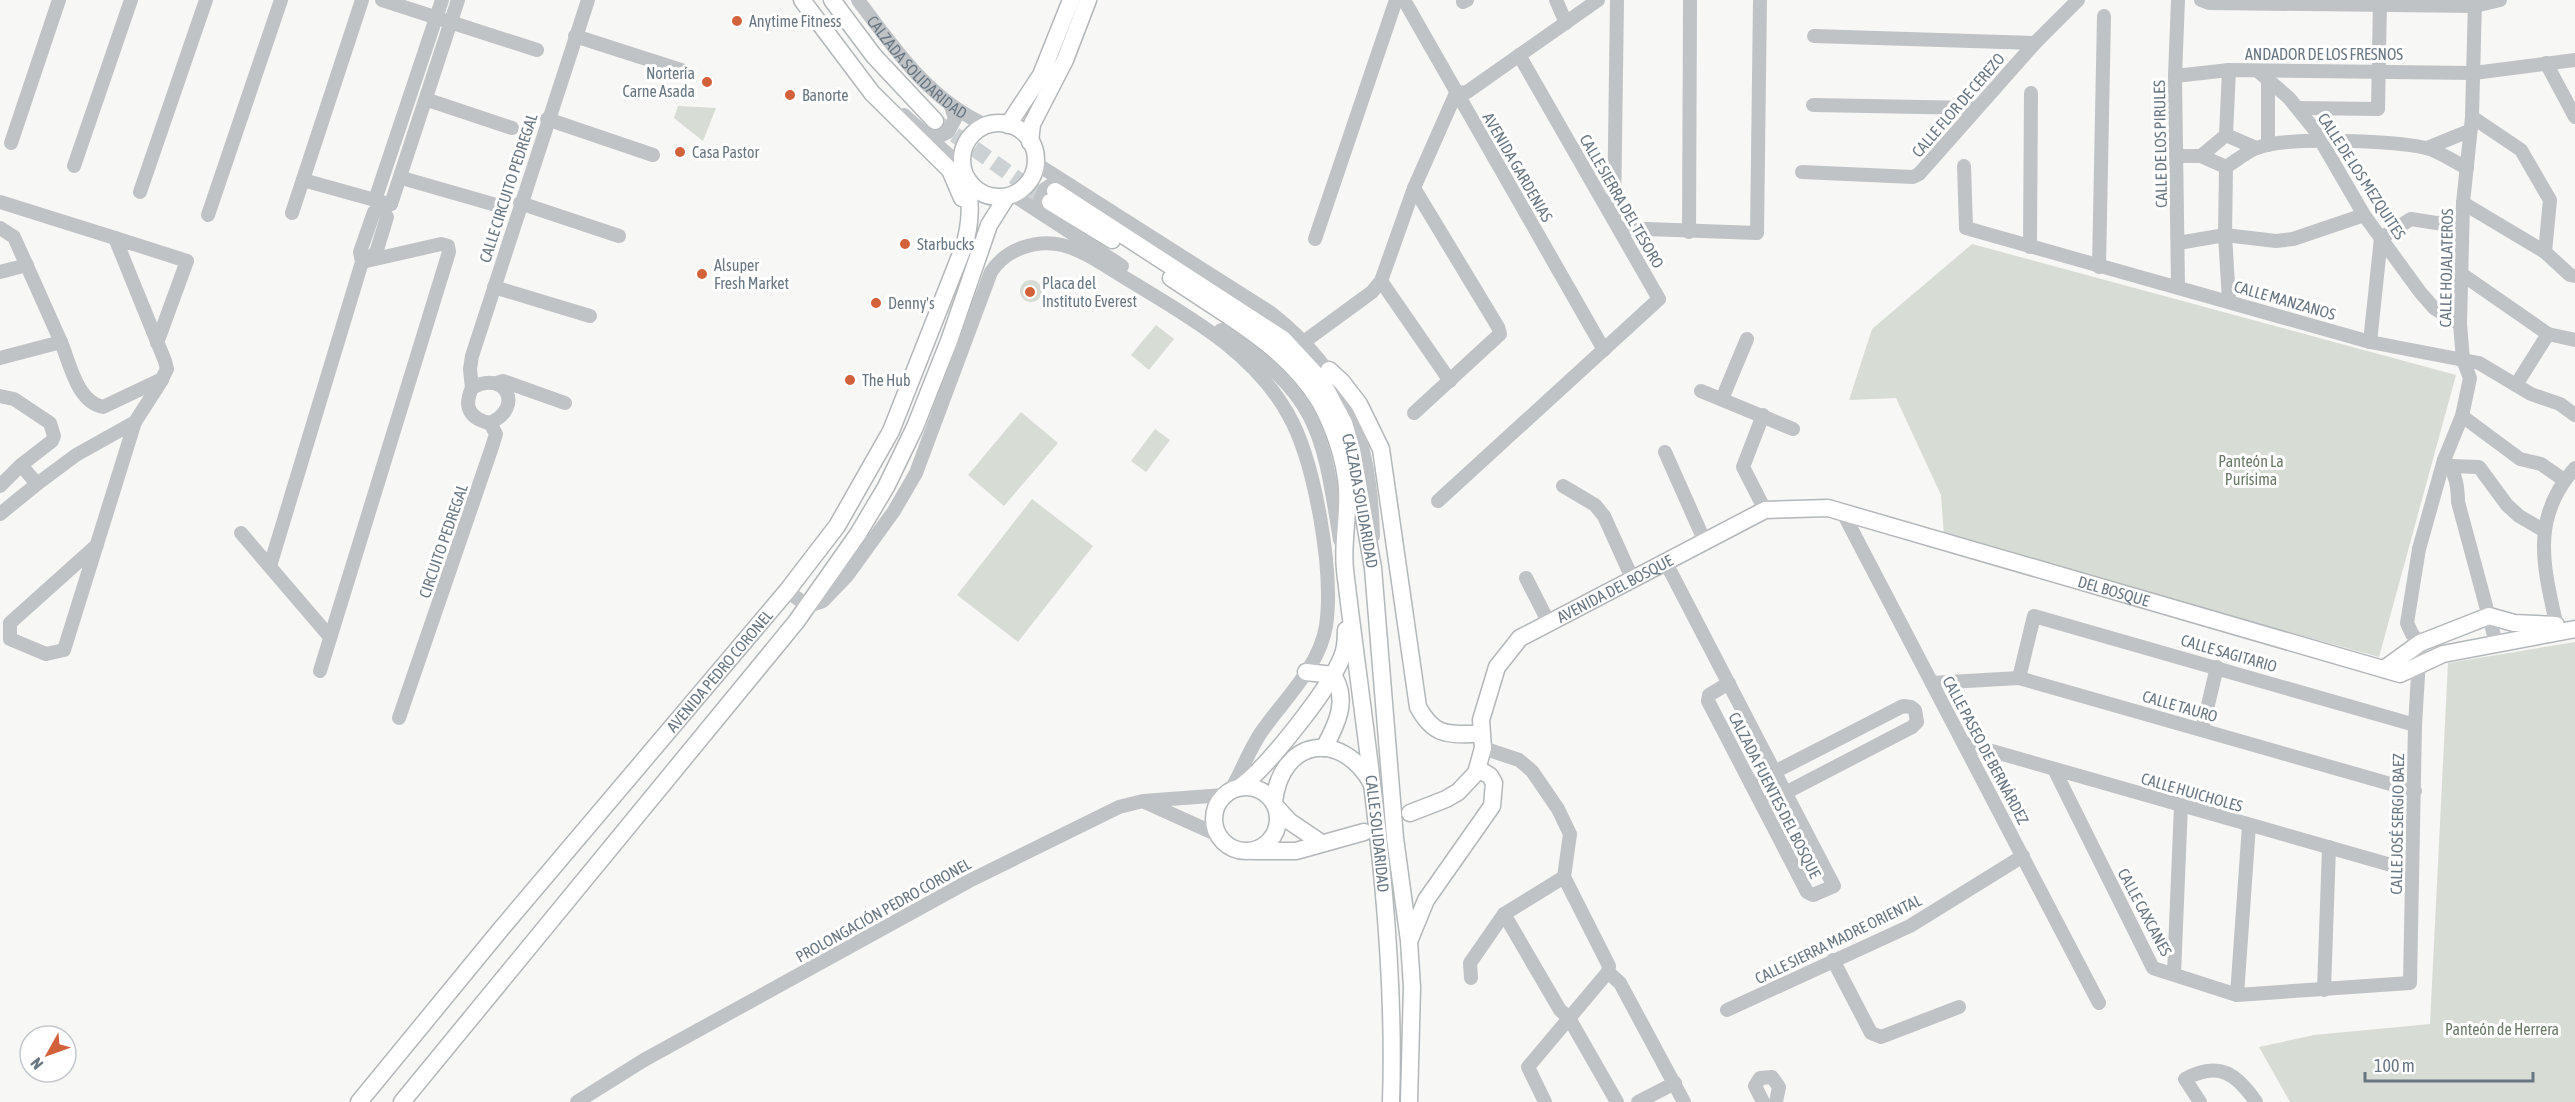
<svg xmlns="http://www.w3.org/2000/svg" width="2575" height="1102" viewBox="0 0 2575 1102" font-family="'Asap Condensed',sans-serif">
<rect width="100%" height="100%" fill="#f7f7f5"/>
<g fill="#d7dcd4">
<polygon points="678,106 716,108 703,141 674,118"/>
<polygon points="1972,244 2456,375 2379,657 1944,537 1941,495 1896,398 1849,400 1872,329"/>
<circle cx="1031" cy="291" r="11"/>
<polygon points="1156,325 1174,339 1149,370 1131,355"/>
<polygon points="1021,412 1058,443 1004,506 968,475"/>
<polygon points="1155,429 1170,440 1146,472 1131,461"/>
<polygon points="1032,499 1093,546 1018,642 957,595"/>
<polygon points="2575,642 2575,1102 2290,1102 2259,1047 2314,1035 2430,1024 2448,663"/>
</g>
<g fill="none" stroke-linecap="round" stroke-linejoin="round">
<polyline stroke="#ccd1d3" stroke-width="16" stroke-dasharray="16 8" stroke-linecap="butt" points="935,121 1050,202"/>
<g stroke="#b2b7ba" stroke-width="19">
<g id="major">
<polyline points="802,0 872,93 950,170 962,198"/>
<polyline points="832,0 874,56 935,121"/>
<circle cx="999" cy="160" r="37"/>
<polyline points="1008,125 1041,75 1071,0"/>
<polyline points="1030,142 1032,124 1065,60 1088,0"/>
<path id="s2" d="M1055 191 1283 339 1321 380 1344 423 1352 450 1373 568 1395 838 1409 941 1412 987 1409 1102"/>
<polyline points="1050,202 1112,240"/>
<path id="s3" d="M1171 278C1224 314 1286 346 1320 402 1334 427 1345 460 1347 488 1349 515 1342 543 1345 570 1366 748 1397 922 1391 1102"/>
<path d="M1329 370 1342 382 1359 404 1381 449 1418 707C1435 738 1449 734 1481 734"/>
<polyline points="2384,669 2420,643 2489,616 2514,623 2556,625"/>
<path d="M1306 672 1333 675C1349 700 1337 724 1324 748"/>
<circle cx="1246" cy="819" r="32"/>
<path d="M1240 787C1267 768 1330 688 1342 657 1346 648 1346 639 1346 630"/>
<path d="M1274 802C1281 738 1342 729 1372 784"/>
<polyline points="1277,808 1289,821 1320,842"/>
<path id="s4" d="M1410 813 1446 799 1458 792 1476 773 1483 748 1481 720 1497 667 1520 638 1765 510 1828 508 2400 674 2443 654 2575 629"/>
<polyline points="1253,851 1296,851 1364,832"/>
<polyline points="1410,939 1426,900 1492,806 1494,783 1490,776 1479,769"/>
<path id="s5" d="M359 1102 501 929 787 591 837 526 891 431 964 246C971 223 971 203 967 179"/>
<polyline points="402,1102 796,622 858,534 886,487 915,427 949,341 989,225 1006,198"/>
</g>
</g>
<g stroke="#bfc3c6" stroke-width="14">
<polyline points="382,0 537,50"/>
<path id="s1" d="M858 0C893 47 930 101 986 125"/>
<polyline points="1404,0 1604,350"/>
<polyline points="1556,0 1566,23"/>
<polyline points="2201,0 2209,3 2475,6 2500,0"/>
<polyline points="1463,2 1467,0"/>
<polyline points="575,36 684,71"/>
<polyline points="1814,36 2035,43"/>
<polyline points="2546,63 2575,117"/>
<polyline points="2229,70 2226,135 2256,148"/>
<polyline points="2259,72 2289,98 2314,129 2364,215 2420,292 2434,308 2460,324"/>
<polyline points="2175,76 2229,70 2474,73 2575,60"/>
<polyline points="2268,78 2268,145"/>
<polyline points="1456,93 1467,92 1598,0"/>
<polyline points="428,100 512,128"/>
<polyline points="1813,105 1975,108"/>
<polyline points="2298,108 2378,109 2380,0"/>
<polyline points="904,115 962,167"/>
<polyline points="2472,117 2521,150 2550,200 2545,252 2570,275 2575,276"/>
<polyline points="547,119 653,155"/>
<polyline points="928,135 936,138 948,132 955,119 951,106"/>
<polyline points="11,143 59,0"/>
<polyline points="2427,148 2469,131"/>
<path d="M2176 156H2201L2226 167C2236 161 2246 152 2257 148 2284 136 2395 141 2426 148 2439 151 2454 162 2467 168"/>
<polyline points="2201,156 2226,135"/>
<path d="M1035 163 1271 313C1348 373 1371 441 1373 536"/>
<polyline points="74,166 131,0"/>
<polyline points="1964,166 1966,228 2370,342 2479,363 2531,394 2560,404 2575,415"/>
<polyline points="2226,167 2225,235 2229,301"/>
<polyline points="1802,172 1913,177 1919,174 2035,43 2078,0"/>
<polyline points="402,178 496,205"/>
<polyline points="303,180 382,202"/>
<polyline points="1414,188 1498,327 1500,334 1414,413"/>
<polyline points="140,192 206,0"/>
<polyline points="1013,195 1122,266"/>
<polyline points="375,200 442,0"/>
<polyline points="0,202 115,238"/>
<polyline points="520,203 619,236"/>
<polyline points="2463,203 2545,252"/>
<polyline points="391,204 458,0"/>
<polyline points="292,213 362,0"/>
<polyline points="208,215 281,0"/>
<polyline points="1046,216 1038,205 1045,189 1056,182 1067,184"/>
<polyline points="1614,217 1617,0"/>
<polyline points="0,228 14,237 61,342"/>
<polyline points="1619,228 1757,233 1760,0"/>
<polyline points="1689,232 1690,0"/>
<polyline points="1315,239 1396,0"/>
<polyline points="2178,243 2225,235 2276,241 2293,239 2364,215"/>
<polyline points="2030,247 2031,93"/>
<polyline points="364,261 376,253 387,217 378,205"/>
<polyline points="2099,267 2104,16"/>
<polyline points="0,272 27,265"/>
<polyline points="2463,275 2548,334 2575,340"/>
<polyline points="1381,281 1450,381"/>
<polyline points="494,287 590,316"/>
<polyline points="2178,287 2175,76 2178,0"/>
<path d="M1221 330C1319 396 1322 429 1340 540"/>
<polyline points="1305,341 1372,292 1381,281 1414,188 1456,93"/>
<polyline points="2370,342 2381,238 2411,219 2462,227"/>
<path d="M0 358 61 342C70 364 77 402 103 407L162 379 167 369 165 361 115 238 187 261 157 343"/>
<polyline points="497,383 503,381 565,403"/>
<polyline points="2516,385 2548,334"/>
<polyline points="472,388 470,369 472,356 588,0"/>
<path d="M472 388C505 369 525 407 490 423"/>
<path d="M472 388C463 407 470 419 490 423"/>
<polyline points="1701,391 1793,429"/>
<polyline points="0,396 14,399 50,423 54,436 52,441 21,465 37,484 76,455 135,422 162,380"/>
<polyline points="1722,399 1747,339"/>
<polyline points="1763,415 1743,467 1765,510"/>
<polyline points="2462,416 2520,459 2541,464 2564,480"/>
<polyline points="1665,452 1705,542"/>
<path d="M2444 460C2456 470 2458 487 2458 502L2496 643"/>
<polyline points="2451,466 2479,467 2507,505 2519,516 2543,530"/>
<polyline points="0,486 21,465"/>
<polyline points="1563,486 1595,505 1604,516 1633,580"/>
<polyline points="1438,501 1659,299 1519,55"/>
<polyline points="1843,513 2099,1003"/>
<polyline points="0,514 37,484"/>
<polyline points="241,533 330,637"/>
<polyline points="97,545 10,623 10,639 46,654 64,650 135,422"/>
<polyline points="1666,563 1834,886 1813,895 1807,892 1708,701 1709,695 1729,683"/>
<polyline points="270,566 362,262 360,252 374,212 391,204"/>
<polyline points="1526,578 1549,623"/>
<path d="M787 591 808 606 823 601 847 576 894 511 916 473 991 272C1006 249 1036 239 1062 245 1084 250 1108 268 1127 279 1186 315 1253 351 1288 414 1315 461 1334 572 1326 626 1319 668 1283 700 1260 734 1249 751 1241 772 1231 790"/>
<path d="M2558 632C2545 571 2528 520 2575 468"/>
<polyline points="320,671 449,252 448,246 441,244 362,262"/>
<polyline points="2019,678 2034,616 2415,725"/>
<polyline points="1932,683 2019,678 2415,791"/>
<polyline points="399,718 492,447 496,434 490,423"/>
<polyline points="2202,730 2217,667"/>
<polyline points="1964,743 2412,871"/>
<polyline points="1483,748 1519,760 1532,771 1558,809 1570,834 1564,877 1609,966 1608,972 1528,1067 1545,1102"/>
<polyline points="2054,769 2153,968 2237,995 2410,983 2415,725 2420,643 2412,634 2407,623 2419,549 2444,460 2462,416 2470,378 2463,360 2460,324 2463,203 2472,117 2475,0"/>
<polyline points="1751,784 1903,706 1911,707 1915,710 1917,722 1912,727 1762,805"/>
<polyline points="1145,802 1218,835"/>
<polyline points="1504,914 1560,1010 1569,1018 1617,1102"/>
<polyline points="1833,960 1871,1033 1881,1037 1959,1007"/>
<polyline points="1608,972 1620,983 1684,1102"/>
<polyline points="2174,974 2181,805"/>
<polyline points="1471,978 1470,963 1504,914 1564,877"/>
<polyline points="2324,990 2329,847"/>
<polyline points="2237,995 2249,825"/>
<polyline points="1727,1010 1910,926 2023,856"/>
<polyline points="577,1102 644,1060 969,881 1119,807 1143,801 1224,795"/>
<polyline points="1638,1102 1675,1083"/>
<polyline points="1763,1102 1755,1086 1760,1078 1772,1077 1779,1087 1776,1102"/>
<path d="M2200 1102 2185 1079C2219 1061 2236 1073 2256 1102"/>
</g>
<use href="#major" stroke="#fff" stroke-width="16"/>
</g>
<g fill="#d36139" stroke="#fff" stroke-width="2">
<circle cx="737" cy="21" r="6"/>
<circle cx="707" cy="82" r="6"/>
<circle cx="790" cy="95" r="6"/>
<circle cx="680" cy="152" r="6"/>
<circle cx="905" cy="244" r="6"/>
<circle cx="702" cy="274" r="6"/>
<circle cx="1030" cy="292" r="6"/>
<circle cx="876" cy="303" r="6"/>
<circle cx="850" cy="380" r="6"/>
</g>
<g text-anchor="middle" stroke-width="6" stroke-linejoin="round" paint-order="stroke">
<g font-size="16" fill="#697783" stroke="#fff" text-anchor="start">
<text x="749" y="27">Anytime Fitness</text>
<text x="695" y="79" text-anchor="end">Nortería<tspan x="695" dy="18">Carne Asada</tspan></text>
<text x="802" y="101">Banorte</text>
<text x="692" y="158">Casa Pastor</text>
<text x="917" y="250">Starbucks</text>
<text x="714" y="271">Alsuper<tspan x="714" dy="18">Fresh Market</tspan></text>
<text x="1042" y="289">Placa del<tspan x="1042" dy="18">Instituto Everest</tspan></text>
<text x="888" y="309">Denny's</text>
<text x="862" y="386">The Hub</text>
</g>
<g font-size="16" fill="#697783" stroke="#fff">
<text x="2324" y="60">ANDADOR DE LOS FRESNOS</text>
<text dy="6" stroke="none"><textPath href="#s1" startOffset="90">CALZADA SOLIDARIDAD</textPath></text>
<text transform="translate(1958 105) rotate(-49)" y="6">CALLE FLOR DE CEREZO</text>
<text transform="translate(2160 144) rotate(-91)" y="6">CALLE DE LOS PIRULES</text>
<text transform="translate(1518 167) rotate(60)" y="6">AVENIDA GARDENIAS</text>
<text transform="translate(2362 176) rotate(57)" y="6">CALLE DE LOS MEZQUITES</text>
<text transform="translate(508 188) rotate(-72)" y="6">CALLE CIRCUITO PEDREGAL</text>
<text transform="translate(1622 201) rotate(60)" y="6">CALLE SIERRA DEL TESORO</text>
<text transform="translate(2446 268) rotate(-89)" y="6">CALLE HOJALATEROS</text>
<text transform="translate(2285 300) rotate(16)" y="6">CALLE MANZANOS</text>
<text dy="6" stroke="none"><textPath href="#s2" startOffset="456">CALZADA SOLIDARIDAD</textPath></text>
<text transform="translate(443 541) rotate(-71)" y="6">CIRCUITO PEDREGAL</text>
<text dy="6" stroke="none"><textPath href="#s4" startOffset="332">AVENIDA DEL BOSQUE</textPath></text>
<text dy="6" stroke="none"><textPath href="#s4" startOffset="862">DEL BOSQUE</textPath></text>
<text transform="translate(2229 653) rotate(16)" y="6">CALLE SAGITARIO</text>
<text dy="6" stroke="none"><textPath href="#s5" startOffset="562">AVENIDA PEDRO CORONEL</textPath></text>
<text transform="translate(2180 706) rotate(16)" y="6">CALLE TAURO</text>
<text transform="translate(1986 750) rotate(62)" y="6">CALLE PASEO DE BERNÁRDEZ</text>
<text transform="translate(2192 792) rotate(16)" y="6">CALLE HUICHOLES</text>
<text transform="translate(1775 795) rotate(63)" y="6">CALZADA FUENTES DEL BOSQUE</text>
<text transform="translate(2397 824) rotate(-89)" y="6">CALLE JOSÉ SERGIO BAEZ</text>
<text dy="6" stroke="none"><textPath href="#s3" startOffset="634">CALLE SOLIDARIDAD</textPath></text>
<text transform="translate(883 910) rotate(-29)" y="6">PROLONGACIÓN PEDRO CORONEL</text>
<text transform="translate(2145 912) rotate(62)" y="6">CALLE CAXCANES</text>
<text transform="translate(1838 939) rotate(-26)" y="6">CALLE SIERRA MADRE ORIENTAL</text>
</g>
<g font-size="16" fill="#6b7a67" stroke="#fff">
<text x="2251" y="467">Panteón La<tspan x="2251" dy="18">Purísima</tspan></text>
<text x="2502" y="1035">Panteón de Herrera</text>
</g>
</g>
<g transform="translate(48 1054) rotate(230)"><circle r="28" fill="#ffffff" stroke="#c3c9cd" stroke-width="1.5"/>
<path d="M0-4.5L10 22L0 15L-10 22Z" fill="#d36139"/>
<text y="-9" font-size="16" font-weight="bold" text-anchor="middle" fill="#697783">N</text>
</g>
<path d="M2365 1072v9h168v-9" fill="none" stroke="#697783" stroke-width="3"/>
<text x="2374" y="1072" font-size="18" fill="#697783" stroke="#ffffff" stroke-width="4.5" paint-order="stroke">100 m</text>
</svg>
